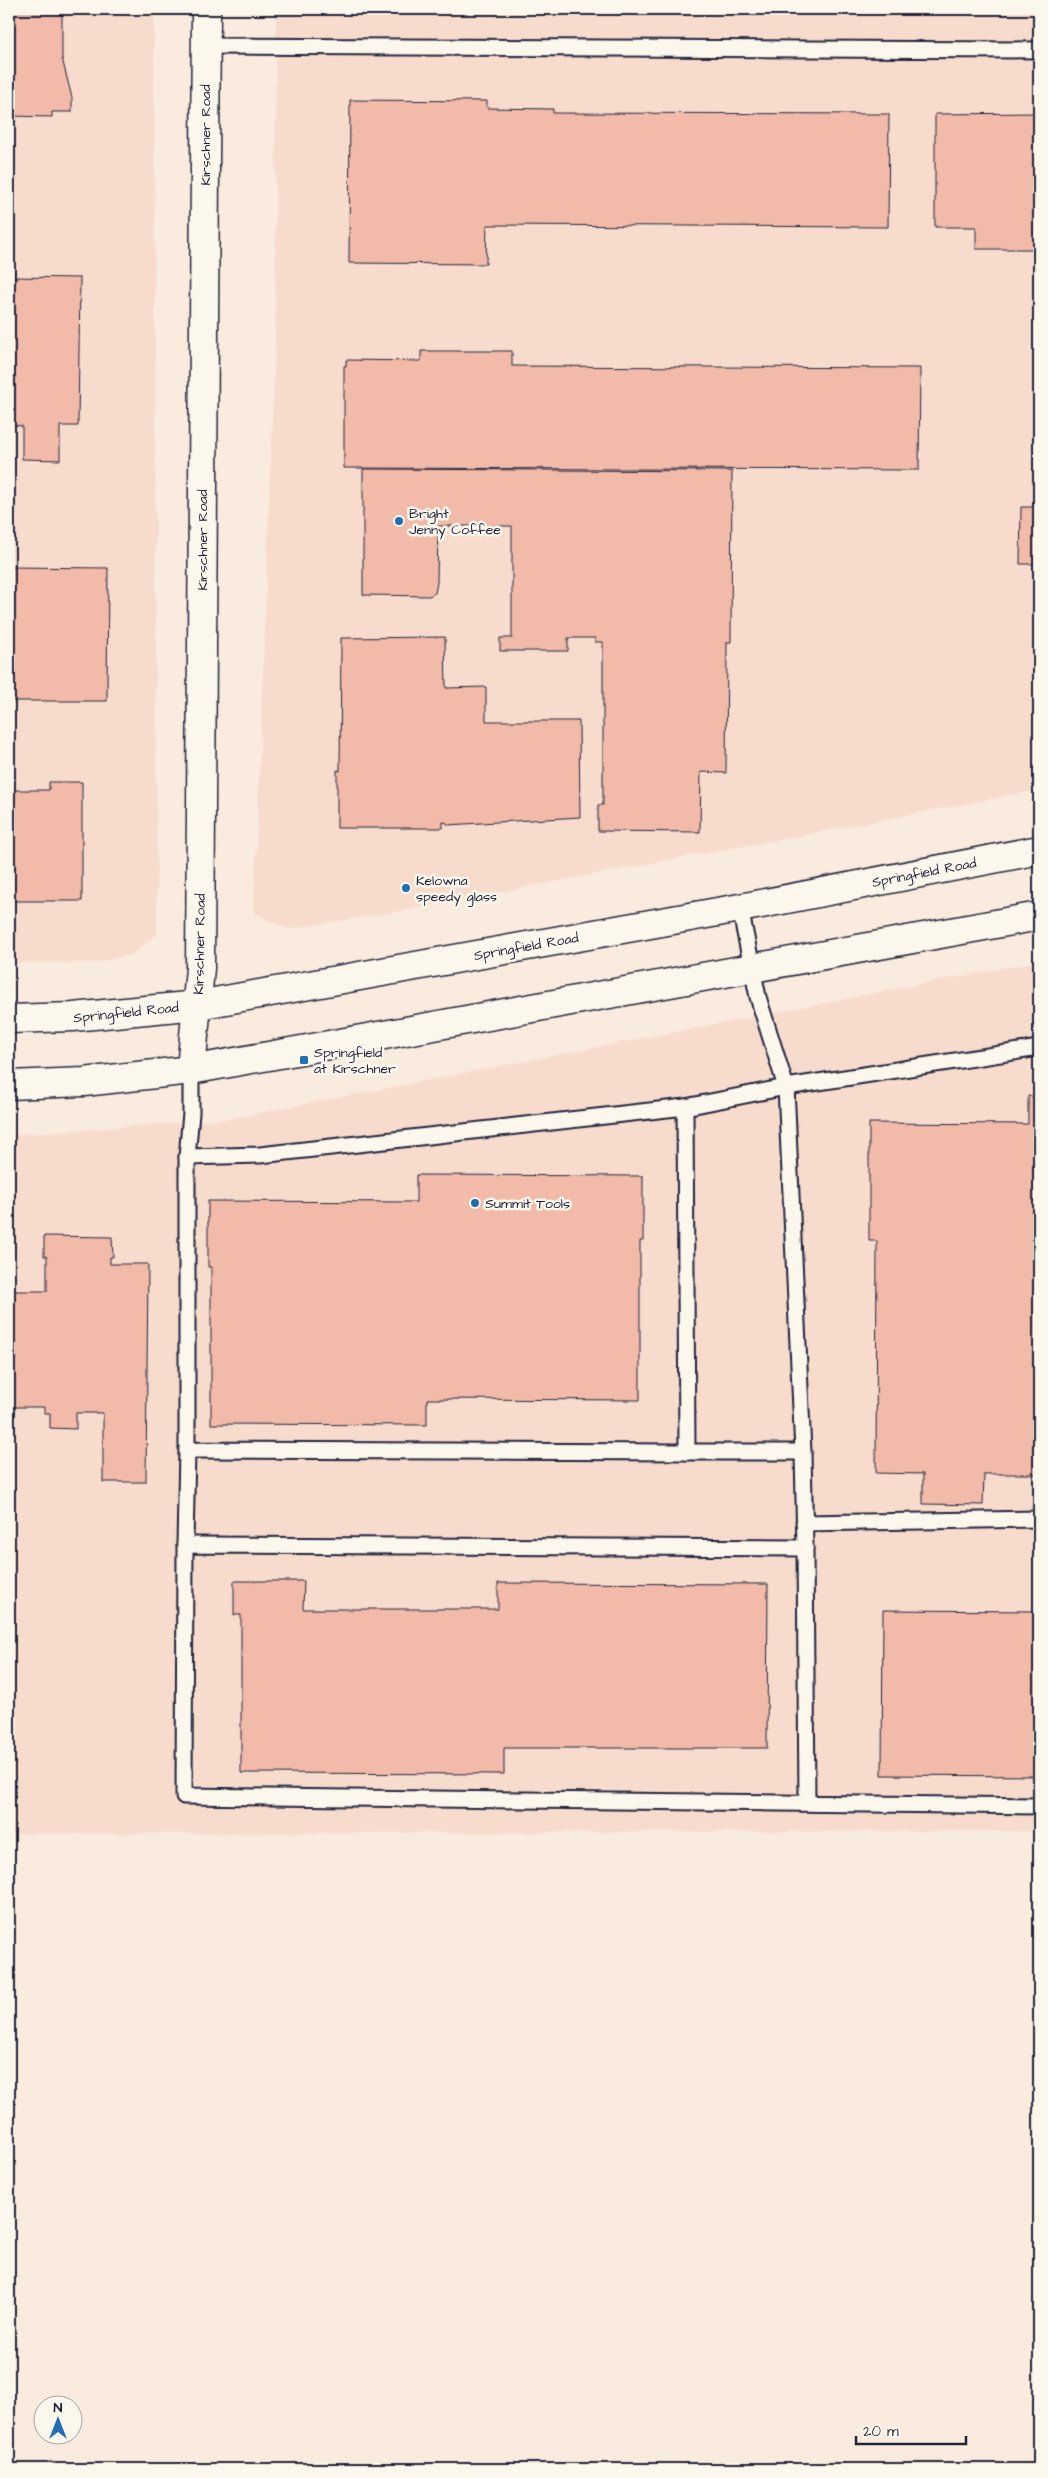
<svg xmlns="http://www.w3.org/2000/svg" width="1048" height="2478" viewBox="0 0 1048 2478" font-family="'Architects Daughter',sans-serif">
<rect width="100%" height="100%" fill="#f9ebde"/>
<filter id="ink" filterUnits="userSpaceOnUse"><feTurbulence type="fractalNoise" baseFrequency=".02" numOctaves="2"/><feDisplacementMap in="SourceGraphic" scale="10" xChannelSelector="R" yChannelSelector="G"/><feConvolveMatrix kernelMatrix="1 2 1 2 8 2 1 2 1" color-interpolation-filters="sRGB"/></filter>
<g filter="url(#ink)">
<g fill="#f7dcce">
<polygon points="9,9 154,9 157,934 132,955 95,963 9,963"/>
<polygon points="276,9 1039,9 1039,790 390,913 288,929 254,913 275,343"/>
<polygon points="1039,961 1039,1831 9,1834 9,1135 228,1119"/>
</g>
<g fill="#f2baa8" stroke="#22223b">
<polygon points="9,9 62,9 62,58 72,98 72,112 52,112 52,117 9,116"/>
<polygon points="350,100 487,101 487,108 553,109 553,113 889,114 888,227 487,225 486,264 349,263"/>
<polygon points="1039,113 1039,249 976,249 976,227 935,227 935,114"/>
<polygon points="9,270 14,270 14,277 80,278 78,426 60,426 60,460 22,459 22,426 9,425"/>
<polygon points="421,351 512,351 512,366 920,368 919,470 344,468 344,366 346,366 346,360 421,361"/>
<polygon points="363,469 732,471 731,642 727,642 726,773 701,772 700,832 598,831 598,805 603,805 603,642 595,642 595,638 568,638 568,651 500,651 500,638 512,638 512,526 438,526 437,583 435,593 429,596 363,595"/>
<polygon points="1021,507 1039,507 1039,564 1020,564"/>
<polygon points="9,567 108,568 107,701 9,701"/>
<polygon points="445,637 446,688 486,687 486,721 579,721 580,817 448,825 447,823 443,822 443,828 337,828 337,770 340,771 341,638"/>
<polygon points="49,782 82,782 82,901 9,901 9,790 49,790"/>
<polygon points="1028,1096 1039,1096 1039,1474 984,1474 983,1505 923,1504 923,1474 876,1473 877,1241 869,1241 869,1123 1028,1124"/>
<polygon points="416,1175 643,1176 643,1241 640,1241 640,1400 427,1399 427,1425 211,1424 211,1267 208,1267 208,1201 416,1202"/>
<polygon points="44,1236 112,1237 113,1257 110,1257 110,1264 148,1264 146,1482 103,1482 103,1413 76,1413 76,1429 50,1428 50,1413 44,1413 44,1407 9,1407 9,1291 47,1291 47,1256 44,1256"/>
<polygon points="234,1581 304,1581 303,1609 498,1609 498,1583 768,1584 767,1748 504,1748 504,1774 241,1773 241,1615 234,1615"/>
<polygon points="883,1610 1039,1611 1039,1776 882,1775"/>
</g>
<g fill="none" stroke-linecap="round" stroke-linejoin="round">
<g stroke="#22223b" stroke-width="19">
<g id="service">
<polyline points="206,46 1039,50"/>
<polyline points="740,908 758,997 786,1087 803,1452 805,1548"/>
<polyline points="191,1070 191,1113 187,1157 260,1155 685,1107 786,1087 1039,1048"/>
<polyline points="685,1107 687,1452 803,1452"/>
<polyline points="187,1157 187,1450 687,1452"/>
<polyline points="804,1523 1039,1519"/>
<polyline points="185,1545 187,1450"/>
<polyline points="807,1802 805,1548 185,1545 184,1796 1039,1806"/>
</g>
</g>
<g stroke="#22223b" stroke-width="31">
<polyline id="minor" points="191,1070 200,968 206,9"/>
</g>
<g stroke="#22223b" stroke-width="31">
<g id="secondary">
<polyline points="9,1019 73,1017 198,1005 740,908 1039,850"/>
<polyline points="9,1085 84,1082 191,1070 1039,916"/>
</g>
</g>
<use href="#service" stroke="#fbf7ec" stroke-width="15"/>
<use href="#minor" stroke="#fbf7ec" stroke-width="28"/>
<use href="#secondary" stroke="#fbf7ec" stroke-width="28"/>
</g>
</g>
<g fill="#1f6fb2" stroke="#fbf7ec" stroke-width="2">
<circle cx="399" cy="521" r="5"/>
<circle cx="406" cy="888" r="5"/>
<rect x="299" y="1055" width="10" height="10" rx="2.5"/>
<circle cx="475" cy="1203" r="5"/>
</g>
<g text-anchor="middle" stroke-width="5" stroke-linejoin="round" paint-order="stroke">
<g font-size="14" fill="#22223b" stroke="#fbf7ec">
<text transform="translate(205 135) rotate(-90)" y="5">Kirschner Road</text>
<text transform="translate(202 540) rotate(-90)" y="5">Kirschner Road</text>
<text transform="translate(924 872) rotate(-11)" y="5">Springfield Road</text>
<text transform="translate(199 944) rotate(-89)" y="5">Kirschner Road</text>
<text transform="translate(526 946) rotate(-10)" y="5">Springfield Road</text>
<text transform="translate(126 1012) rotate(-6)" y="5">Springfield Road</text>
</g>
<g font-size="14" fill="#22223b" stroke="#fbf7ec" text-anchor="start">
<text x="409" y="518">Bright<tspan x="409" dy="16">Jenny Coffee</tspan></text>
<text x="416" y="885">Kelowna<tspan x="416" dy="16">speedy glass</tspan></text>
<text x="314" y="1057">Springfield<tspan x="314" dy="16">at Kirschner</tspan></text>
<text x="485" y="1208">Summit Tools</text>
</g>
</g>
<rect width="1048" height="2478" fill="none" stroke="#fbf7ec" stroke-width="30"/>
<rect x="15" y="15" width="1018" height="2448" fill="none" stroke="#22223b" stroke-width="2" filter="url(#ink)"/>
<g transform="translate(58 2420)"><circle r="24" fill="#fbf7ec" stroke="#a4a2a5"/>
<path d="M0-4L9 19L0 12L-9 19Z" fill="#1f6fb2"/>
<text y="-8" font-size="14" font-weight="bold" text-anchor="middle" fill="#22223b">N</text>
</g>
<path d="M856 2436v8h110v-8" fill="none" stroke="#22223b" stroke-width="2.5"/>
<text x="863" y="2436" font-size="15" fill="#22223b" stroke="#fbf7ec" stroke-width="4" paint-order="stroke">20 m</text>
</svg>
